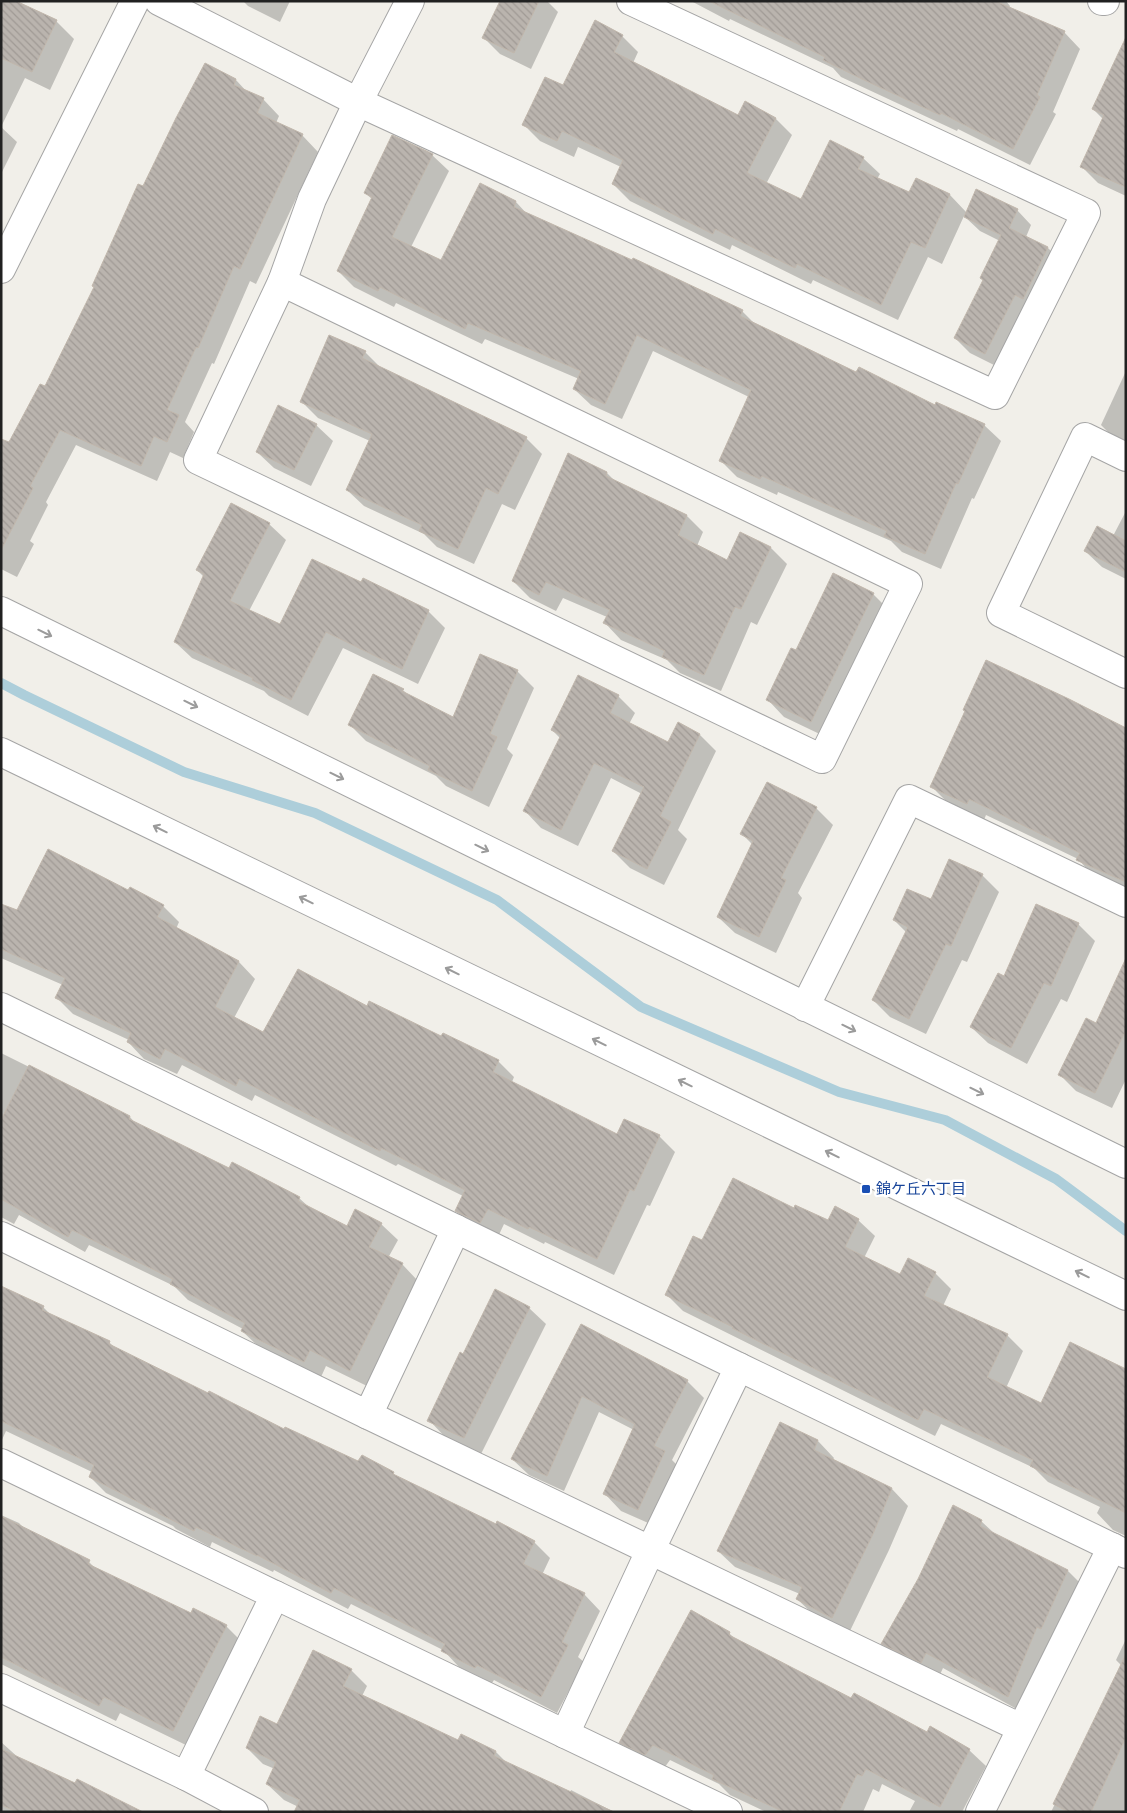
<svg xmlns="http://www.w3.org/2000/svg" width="1127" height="1813" viewBox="0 0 1127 1813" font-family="'Archivo Narrow','Noto Sans JP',sans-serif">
<defs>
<pattern id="building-back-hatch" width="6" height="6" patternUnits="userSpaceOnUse" patternTransform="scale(1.25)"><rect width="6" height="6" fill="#bab4ae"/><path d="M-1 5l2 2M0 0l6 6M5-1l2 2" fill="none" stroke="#a09a95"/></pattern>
</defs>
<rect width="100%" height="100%" fill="#f1efe9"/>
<g fill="#0003">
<polygon points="1,1 56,21 74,39 50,90 25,78 1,127 17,142 1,174"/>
<polygon points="243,1 290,1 280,22 248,6"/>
<polygon points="501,1 547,1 558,12 531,69 500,54 484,38"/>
<polygon points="691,1 1006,1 1010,6 1009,9 1064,32 1080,49 1053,112 1056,114 1030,165 958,129 957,131 841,77 833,68 730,19 729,21"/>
<polygon points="622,36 638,52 633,63 739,116 746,103 776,119 792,135 766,184 801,201 863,158 880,174 877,179 910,194 916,179 950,195 967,213 1017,210 1031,225 1026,237 1048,248 1062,262 1000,368 970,353 955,338 984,281 1000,241 980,231 964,216 942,264 928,257 898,320 813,280 811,284 732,245 730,250 630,201 613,184 621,167 578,147 574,157 540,141 523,124 563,87"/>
<polygon points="1126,60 1126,196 1098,183 1082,167 1103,119 1093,109"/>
<polygon points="206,64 236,80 248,93 263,99 279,116 276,123 302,135 318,152 256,284 250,281 214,364 212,363 185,422 194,432 183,458 170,452 157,481 76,445 46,502 48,505 30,541 34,544 17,577 1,569 1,454 45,388 143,187"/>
<polygon points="432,155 449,171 411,247 441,262 481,185 516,202 528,215 742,311 755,324 857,374 935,407 984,425 1001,441 974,499 972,498 941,569 902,552 891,541 778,492 777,495 737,477 721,461 749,397 653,351 622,419 591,405 574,389 579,379 485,339 482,344 396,303 394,307 354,287 338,271 373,200 365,193"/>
<polygon points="365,352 381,368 526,438 542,454 515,510 502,504 474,564 437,547 424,534 364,506 347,490 370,441 318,418 301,401"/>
<polygon points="1126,371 1126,445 1118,442 1101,425"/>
<polygon points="316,425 333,441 311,486 274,468 257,452"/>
<polygon points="607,473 616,482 687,516 703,532 697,546 728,561 771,548 787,564 757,625 751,622 721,691 680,673 667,660 621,640 605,623 607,617 563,598 556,611 530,598 513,581"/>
<polygon points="1125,513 1126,513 1126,579 1102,567 1085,551 1113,536"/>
<polygon points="269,524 286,540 249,611 281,626 361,584 428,611 445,628 418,684 343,648 308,716 269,696 264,691 192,658 175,642 204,577 197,570"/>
<polygon points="834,575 873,594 890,611 828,738 784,717 768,700 797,652"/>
<polygon points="517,671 534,688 507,749 513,755 489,807 446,786 436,776 366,741 349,724 403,690 410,697 453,719"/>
<polygon points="618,696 635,713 629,724 668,744 700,735 716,751 678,830 687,839 664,885 630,868 613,851 642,794 611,778 578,846 541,828 525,811 561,739 552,730"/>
<polygon points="1126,729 1126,891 1094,877 1078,859 986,815 984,820 948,803 931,786"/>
<polygon points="816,808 833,825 798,893 802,898 776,953 735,933 718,917 753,845 742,834"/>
<polygon points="982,875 999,892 967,962 962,960 926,1034 890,1017 873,1000 906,932 894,920"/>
<polygon points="129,891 163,906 179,922 176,929 239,962 255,979 234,1018 264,1034 367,1008 498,1061 514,1077 512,1082 618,1136 659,1136 675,1152 650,1206 647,1205 614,1275 545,1242 544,1244 504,1224 497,1239 472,1227 456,1211 463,1196 398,1164 396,1166 255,1095 252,1101 182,1065 177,1074 144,1059 128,1042 129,1040 73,1014 57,998 63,985 1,958 1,905 17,912"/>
<polygon points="1078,924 1095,941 1067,1002 1061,999 1027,1064 988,1043 971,1027 1005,978"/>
<polygon points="1126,961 1126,1079 1112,1108 1076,1091 1060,1075 1096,1025"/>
<polygon points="1,1053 130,1117 136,1124 229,1170 299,1198 310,1208 347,1228 381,1224 398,1240 388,1258 402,1264 418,1281 367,1386 326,1366 321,1377 259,1347 242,1331 243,1329 188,1300 174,1286 89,1245 85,1252 19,1215 14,1224 1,1217"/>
<polygon points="794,1210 829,1222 858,1220 875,1236 864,1258 901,1276 935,1273 951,1289 943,1306 1007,1335 1023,1351 1006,1388 1041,1404 1126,1372 1126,1536 1113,1530 1097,1513 1100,1507 1048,1482 1034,1468 941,1424 935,1436 683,1311 667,1295 702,1242"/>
<polygon points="1,1296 43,1307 51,1315 109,1342 116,1349 285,1431 359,1462 393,1473 399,1479 496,1526 534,1542 550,1558 542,1575 584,1594 600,1611 578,1657 584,1662 557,1713 494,1680 492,1683 459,1667 443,1650 351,1604 348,1609 274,1570 273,1572 212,1542 210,1547 176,1529 173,1526 106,1493 90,1477 92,1472 6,1431 1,1442"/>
<polygon points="529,1308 546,1324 481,1454 445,1437 429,1420"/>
<polygon points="582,1326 687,1381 704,1398 672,1460 681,1469 655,1526 621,1511 605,1494 634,1430 599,1412 564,1491 529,1475 512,1459"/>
<polygon points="818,1441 834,1458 833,1460 892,1489 908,1506 889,1550 849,1633 814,1615 797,1599 800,1594 735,1567 718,1551"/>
<polygon points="1,1515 19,1523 26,1530 89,1562 97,1570 192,1614 226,1626 243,1643 190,1747 120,1713 116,1721 1,1664"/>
<polygon points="981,1521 995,1534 1068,1571 1084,1587 1024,1713 943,1668 938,1679 899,1660 882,1643"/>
<polygon points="729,1633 735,1639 852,1700 928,1734 969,1750 986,1766 962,1812 909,1812 915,1801 882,1784 879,1792 873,1789 863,1812 766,1812 730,1795 719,1784 670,1760 662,1771 637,1759 621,1742"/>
<polygon points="1126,1639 1126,1812 1051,1812 1122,1666 1116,1660"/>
<polygon points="351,1670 367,1686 362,1696 459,1742 461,1736 496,1752 507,1763 570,1793 571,1790 614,1812 309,1812 284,1800 267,1784 275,1769 263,1764 247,1748"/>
<polygon points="1,1742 20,1759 140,1812 1,1812"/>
</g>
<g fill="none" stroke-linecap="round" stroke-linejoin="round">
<polyline stroke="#adceda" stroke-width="10" points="1,683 24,695 184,772 315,813 497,900 641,1007 839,1092 945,1120 1056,1179 1126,1231"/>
</g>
<g fill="url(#building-back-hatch)" stroke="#c1b7ac">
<polygon points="1,1 16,1 57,20 32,72 1,58"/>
<polygon points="500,1 539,1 514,53 482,38"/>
<polygon points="709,1 995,1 1065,31 1037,95 1040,97 1013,149 941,113 940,115 862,79 823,60 825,57"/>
<polygon points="595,20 623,35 614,52 738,115 745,101 776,118 747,173 801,199 830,140 864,157 858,169 909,192 916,178 950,194 925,248 911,242 881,305 797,264 795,268 715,229 713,234 612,184 623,160 562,131 557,141 522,125 545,77 563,85"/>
<polygon points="1126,37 1126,187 1080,167 1104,115 1092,109"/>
<polygon points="205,63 236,79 234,85 264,98 257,113 303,134 240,269 234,266 198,348 196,347 167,410 179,415 167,442 154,436 141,466 60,430 30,486 33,488 1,550 1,439 9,442 40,384 45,386 94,287 92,286 138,184 143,186 176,118"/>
<polygon points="392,135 433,154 392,237 441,260 480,183 516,201 514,207 632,260 633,258 743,310 740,316 856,372 859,367 935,405 936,402 985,424 958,484 956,483 925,554 884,536 887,531 762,476 760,479 719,461 751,390 637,335 605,404 573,389 581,371 468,323 465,329 380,287 378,291 337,271 372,197 364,193"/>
<polygon points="976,189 1018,209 1009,228 1048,247 1023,299 1015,295 985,354 954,338 983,280 980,278 1001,235 964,217"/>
<polygon points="329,335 366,351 362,358 527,437 498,494 486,488 458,549 419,531 422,525 346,490 372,434 300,402"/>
<polygon points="278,405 317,424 294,470 256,452"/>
<polygon points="568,453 607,472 606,476 687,515 678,535 727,560 740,532 771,547 741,609 735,607 704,675 662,657 665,651 603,623 610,610 546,582 539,595 512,581"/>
<polygon points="231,503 270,523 230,601 280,624 312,559 361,582 363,578 429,610 402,669 326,632 291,700 252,680 253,678 174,642 204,574 196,570"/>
<polygon points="1097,526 1126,541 1126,572 1084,551"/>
<polygon points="833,573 874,593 811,722 766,700 791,648 796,650"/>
<polygon points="480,654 518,670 490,734 497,737 472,791 428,770 430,766 348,725 373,674 404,689 402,691 453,717"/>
<polygon points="986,660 1069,699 1126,728 1126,882 1076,860 1080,853 969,799 967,804 930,787 965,711 963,710"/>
<polygon points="578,675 619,695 610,713 668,742 678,722 700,734 660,816 671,822 647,869 612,851 644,787 594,763 561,830 523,811 561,735 551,730"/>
<polygon points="767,782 817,807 781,878 786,880 759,937 717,917 753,841 740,834"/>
<polygon points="48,849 128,890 130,887 164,905 157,917 239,961 215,1007 263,1032 298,969 367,1006 369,1001 441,1036 443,1033 499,1060 493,1072 617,1134 624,1119 660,1135 634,1191 630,1189 597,1259 529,1227 528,1229 488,1209 480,1223 455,1211 465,1190 381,1148 380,1151 239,1079 236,1086 165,1049 160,1059 127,1042 131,1033 55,998 65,978 1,949 1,904 17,910"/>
<polygon points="949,859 983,874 951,946 946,944 909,1019 872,1000 908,927 893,920 907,889 931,899"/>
<polygon points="1036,904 1079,923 1051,986 1044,983 1011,1048 970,1027 998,973 1004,976"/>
<polygon points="1126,958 1126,1030 1095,1093 1058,1075 1086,1018 1096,1023"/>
<polygon points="29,1065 130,1116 129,1119 229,1168 232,1162 300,1197 298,1201 347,1226 355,1209 382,1223 369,1247 403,1263 350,1371 310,1350 304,1362 241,1331 245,1323 170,1284 173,1279 72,1230 68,1237 1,1199 1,1120"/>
<polygon points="733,1178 794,1208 795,1205 828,1220 835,1206 859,1219 845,1247 900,1274 908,1258 936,1272 924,1296 1008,1334 987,1377 1041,1403 1070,1342 1126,1369 1126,1513 1030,1466 1033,1460 924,1409 918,1420 883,1402 764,1344 732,1328 733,1327 665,1295 693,1236 702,1240"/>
<polygon points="1,1286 44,1306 42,1310 110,1341 109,1344 208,1393 209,1391 284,1429 285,1427 358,1461 362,1455 394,1472 393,1474 496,1524 497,1521 535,1541 523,1564 585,1593 562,1642 568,1645 541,1697 477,1665 475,1668 441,1651 445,1644 334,1588 331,1593 257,1555 257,1556 196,1527 194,1531 158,1513 158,1512 89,1477 94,1465 1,1421"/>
<polygon points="495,1289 530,1307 464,1438 427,1421 460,1352 463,1354"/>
<polygon points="581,1324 688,1380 654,1446 665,1451 638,1510 603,1494 635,1424 582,1396 547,1476 511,1459"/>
<polygon points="780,1422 818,1440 814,1450 892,1488 873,1534 832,1618 796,1599 802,1587 717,1551"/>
<polygon points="953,1505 982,1520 980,1526 1068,1570 1041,1629 1037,1627 1008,1697 926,1653 921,1663 881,1644 918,1579"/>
<polygon points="1,1516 90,1560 88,1564 191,1613 193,1608 227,1625 173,1731 104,1697 99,1706 1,1657"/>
<polygon points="691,1610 730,1632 729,1635 851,1698 854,1693 927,1732 930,1726 970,1749 940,1807 866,1769 862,1776 857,1774 839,1812 784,1812 712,1779 714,1775 653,1745 645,1755 619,1743"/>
<polygon points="313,1650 352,1669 343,1686 458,1740 461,1734 496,1751 494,1756 614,1812 294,1812 300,1800 266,1784 276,1762 246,1748 260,1716 277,1724"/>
<polygon points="1126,1654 1126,1737 1091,1812 1069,1812 1053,1804"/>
<polygon points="1,1749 75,1783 77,1779 143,1812 17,1812 1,1805"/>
</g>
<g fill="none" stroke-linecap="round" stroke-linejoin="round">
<g stroke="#a5a5a5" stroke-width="30">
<g id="minor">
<polyline points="159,1 358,102 995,395 1086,213 631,1"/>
<polyline points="1102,1 1105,1"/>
<polygon points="282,282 908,584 822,759 198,460"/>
<polyline points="282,282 312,199 358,102 410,1"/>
<polyline points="1126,457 1085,437 1001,613 1126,674"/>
<polyline points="1,1007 739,1367 1126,1554"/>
<polyline points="805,1007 909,799 1126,903"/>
<polyline points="1,1236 368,1415 456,1229"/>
<polyline points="368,1415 1021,1728"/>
<polyline points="1,1463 275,1595 186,1776 1,1688"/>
<polyline points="275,1595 728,1812"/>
<polyline points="565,1734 651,1549 739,1367"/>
<polyline points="186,1776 254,1812"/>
<polyline points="980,1812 1112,1547"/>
</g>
</g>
<g stroke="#a5a5a5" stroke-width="30">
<g id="tertiary">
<polyline points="1,269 135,1"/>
<polyline points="1,611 1126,1164"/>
<polyline points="1,752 1126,1296"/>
</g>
</g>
<use href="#minor" stroke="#fff" stroke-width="28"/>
<use href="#tertiary" stroke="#fff" stroke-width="28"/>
</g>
<defs><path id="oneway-shaft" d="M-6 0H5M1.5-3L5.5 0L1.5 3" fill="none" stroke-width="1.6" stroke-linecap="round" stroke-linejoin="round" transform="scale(1.25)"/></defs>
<g stroke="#9b9b9b">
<use href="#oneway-shaft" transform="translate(45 633) rotate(26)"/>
<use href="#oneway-shaft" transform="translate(191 704) rotate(26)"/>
<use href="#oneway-shaft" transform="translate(337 776) rotate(26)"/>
<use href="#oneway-shaft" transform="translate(160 829) rotate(-154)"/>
<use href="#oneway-shaft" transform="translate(482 848) rotate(26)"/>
<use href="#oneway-shaft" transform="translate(306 900) rotate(-154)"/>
<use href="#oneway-shaft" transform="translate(452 971) rotate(-154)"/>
<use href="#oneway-shaft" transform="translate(849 1028) rotate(26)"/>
<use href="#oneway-shaft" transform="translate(599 1042) rotate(-154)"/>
<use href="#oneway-shaft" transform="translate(685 1083) rotate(-154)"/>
<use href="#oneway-shaft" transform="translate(977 1091) rotate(26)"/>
<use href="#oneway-shaft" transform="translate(832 1154) rotate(-154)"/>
<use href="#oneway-shaft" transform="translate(1082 1274) rotate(-154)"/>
</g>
<rect fill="#1a4fb4" stroke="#fff" stroke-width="2" x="861" y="1184" width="10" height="10" rx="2.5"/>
<g text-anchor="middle" stroke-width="5" stroke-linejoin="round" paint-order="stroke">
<g font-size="15" fill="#164399" stroke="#fff" text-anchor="start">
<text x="876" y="1194">錦ケ丘六丁目</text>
</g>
</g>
<rect width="1127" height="1813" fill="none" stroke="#212121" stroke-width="5"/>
</svg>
